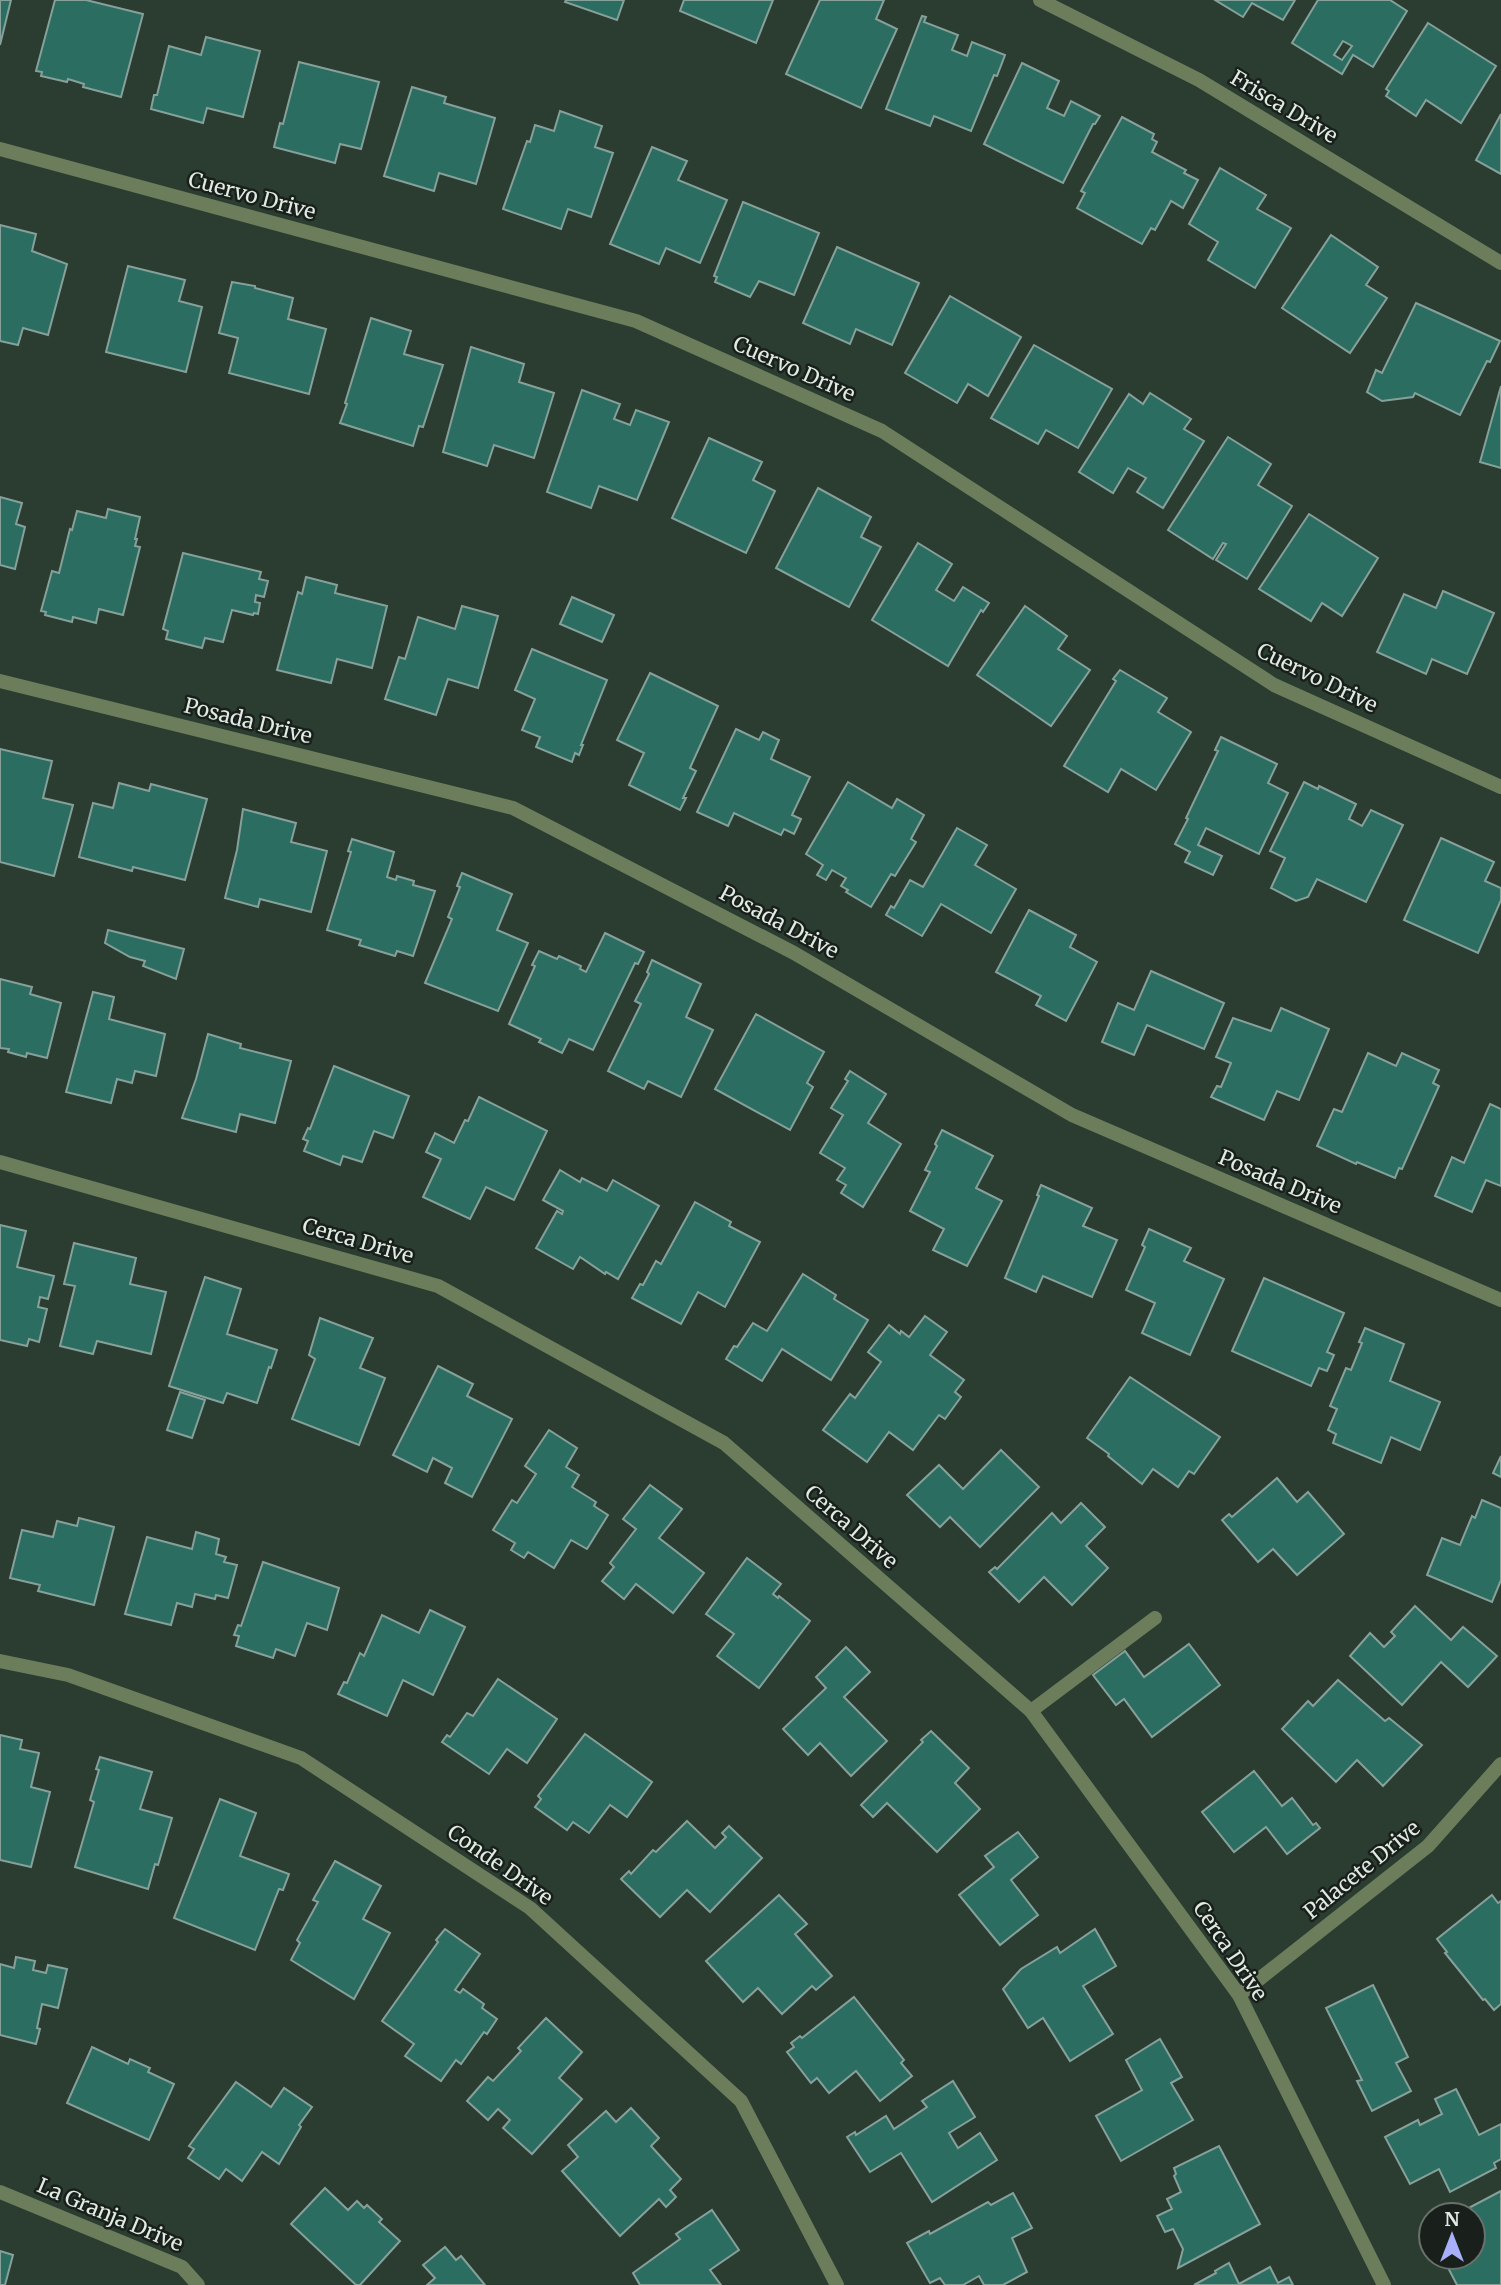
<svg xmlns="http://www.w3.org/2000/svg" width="1501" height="2285" viewBox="0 0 1501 2285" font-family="Merriweather,serif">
<rect width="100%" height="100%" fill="#2b3c30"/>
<g fill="#2c6d61" stroke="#86a09a" stroke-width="2" fill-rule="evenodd">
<polygon points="0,0 11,0 0,45"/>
<polygon points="55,0 86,0 143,14 121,97 83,87 84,84 68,79 67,82 41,76 42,72 36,71"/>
<polygon points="566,0 624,0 617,20 565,2"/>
<polygon points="684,0 773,0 756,43 680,11"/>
<polygon points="820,0 884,0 876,19 897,29 861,108 786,74"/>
<polygon points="1215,0 1295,0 1283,20 1252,3 1243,17"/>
<path d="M1318 0H1390L1407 11 1373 67 1353 55 1342 74 1292 43ZM1343 41 1352 46 1342 60 1334 55Z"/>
<polygon points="922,16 926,17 924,22 958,35 952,50 967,56 972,42 1005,55 997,76 994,75 971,131 934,116 930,126 886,109"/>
<polygon points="1428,23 1496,66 1461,123 1426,100 1416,116 1386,96 1389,91 1386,89"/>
<polygon points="206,37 260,51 243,117 207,108 203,123 151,109 154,95 157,95 169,46 201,55"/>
<polygon points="299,62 379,82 361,149 340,144 335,163 274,147 280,123 283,124"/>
<polygon points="1022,63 1059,81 1047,108 1064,116 1071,101 1100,116 1095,124 1093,124 1063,183 984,144"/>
<polygon points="412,87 446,97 444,103 495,118 476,184 439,173 434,191 384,176"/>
<polygon points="560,111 602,126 595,147 613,153 591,217 568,209 561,229 503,209 527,141 530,142 535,125 554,131"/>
<polygon points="1501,114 1501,174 1476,160"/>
<polygon points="1122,117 1154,134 1152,139 1157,142 1152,152 1186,170 1184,173 1198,180 1183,208 1171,201 1155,230 1151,228 1142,244 1077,208 1085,193 1081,191"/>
<polygon points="652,147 687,161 678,180 727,200 700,263 666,248 659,264 610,244"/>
<polygon points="1220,168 1266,195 1257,209 1291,228 1255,288 1208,260 1218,242 1189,224"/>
<polygon points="743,202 819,233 794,295 759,281 750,297 715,282 717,277 714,276"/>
<polygon points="0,225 36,234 32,251 67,264 48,335 23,328 18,345 0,341"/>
<polygon points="1331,235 1378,267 1366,285 1387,298 1350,353 1282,308"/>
<polygon points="837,247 919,283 892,345 856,329 850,344 803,323"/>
<polygon points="128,266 185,280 179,301 202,307 186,372 106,352"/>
<polygon points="232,282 255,286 255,288 293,298 288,319 326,329 309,394 229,373 238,338 219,333"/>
<polygon points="950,296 1021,337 988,396 968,384 957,403 905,373"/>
<polygon points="1416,303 1500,341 1490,362 1487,361 1460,415 1415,393 1413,397 1382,401 1367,392 1376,370 1382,373"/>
<polygon points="371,318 411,331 404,354 443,365 423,427 419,426 413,446 340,423 347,404 345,403"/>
<polygon points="1034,345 1112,389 1078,448 1046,430 1038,444 991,418"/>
<polygon points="471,347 524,364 519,382 554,393 534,458 494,445 487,466 443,452"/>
<polygon points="1501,386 1501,468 1480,462"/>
<polygon points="582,390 620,404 614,419 630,425 636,410 669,422 637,500 599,486 591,508 547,492"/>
<polygon points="1150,393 1191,419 1184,429 1204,441 1163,508 1137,492 1146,478 1128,468 1113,493 1079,472 1129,394 1143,404"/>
<polygon points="1228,437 1271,464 1258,485 1292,506 1247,579 1216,560 1226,544 1223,543 1213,559 1168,530"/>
<polygon points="709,438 762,462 753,480 775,491 746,553 672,518"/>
<polygon points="818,488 871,517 861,537 881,547 849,607 776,568"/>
<polygon points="0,497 22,503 16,524 25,527 15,569 0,565"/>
<polygon points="108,509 140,517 135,539 137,539 135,546 140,547 123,615 99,609 96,623 73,617 72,622 45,615 46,612 41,611 52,571 59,573 70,529 72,530 77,511 106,518"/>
<polygon points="1309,514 1378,558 1342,616 1322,603 1311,621 1259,589"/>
<polygon points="918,543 952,564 936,590 954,601 963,587 989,603 983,612 981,610 948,666 872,620"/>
<polygon points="183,553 261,572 259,579 268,581 264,597 256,595 255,602 260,603 258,614 254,613 253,615 232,610 223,642 205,638 202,648 166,639 168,631 163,629"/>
<polygon points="306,577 337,585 335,593 387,606 372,668 337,659 331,683 277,670 298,592 302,594"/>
<polygon points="1443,591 1494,613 1467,674 1432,659 1426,674 1377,652 1404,594 1436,608"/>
<polygon points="572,597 614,615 602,642 560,624"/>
<polygon points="462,606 498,616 478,688 448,679 436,715 385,699 399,657 405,659 418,617 455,629"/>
<polygon points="1025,606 1067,636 1058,649 1090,670 1051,726 977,675"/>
<polygon points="532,649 607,680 581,745 583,745 579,755 575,753 572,762 536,747 540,737 522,730 535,699 515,690"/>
<polygon points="1120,670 1167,698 1158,712 1191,732 1156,790 1121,769 1108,792 1064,766 1116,681 1113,679"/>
<polygon points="650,673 718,706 690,768 696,771 683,798 686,798 680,810 629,785 644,753 617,740"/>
<polygon points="736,729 759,740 763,732 779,740 771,759 810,777 792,815 801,819 794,834 784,829 781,835 734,813 728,826 697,812"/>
<polygon points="1221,737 1277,764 1268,783 1288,793 1259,854 1206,828 1198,845 1222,856 1213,875 1185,862 1190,852 1175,844 1188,819 1186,818 1218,751 1215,750"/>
<polygon points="0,749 52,761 43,798 73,805 54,876 0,862"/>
<polygon points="848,782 892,808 897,799 924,815 911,839 916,842 895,876 891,874 871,907 846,892 848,890 841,886 846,878 832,870 826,880 817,875 823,865 806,854"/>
<polygon points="1304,782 1318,789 1319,786 1356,804 1349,819 1362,826 1371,810 1403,825 1366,902 1317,879 1308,897 1296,901 1271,888 1285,858 1270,851"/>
<polygon points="119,783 149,791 151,784 207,799 185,880 133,867 132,871 79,857 93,803 113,808"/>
<polygon points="243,809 296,823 291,842 327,851 311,912 260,899 258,907 225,898 237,850"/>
<polygon points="957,828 987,845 975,865 1016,889 991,933 941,904 922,936 886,915 891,906 894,908 910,880 923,887"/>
<polygon points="1441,838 1494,862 1485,881 1501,888 1501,900 1478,953 1404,920"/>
<polygon points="352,839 394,852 387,877 396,880 397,876 414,881 413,885 435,891 413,956 397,951 395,956 359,945 361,940 327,930 351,852 348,851"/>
<polygon points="462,873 512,894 497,930 528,943 498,1011 425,983 452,919 448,917 460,887 457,886"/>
<polygon points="1029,910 1076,935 1070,947 1097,962 1066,1021 1036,1005 1041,996 996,972"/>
<polygon points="108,930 184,949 176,979 143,966 145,961 130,957 105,943"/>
<polygon points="605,933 644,952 638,964 635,963 593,1050 569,1039 562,1053 539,1042 541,1039 509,1024 535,966 532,965 539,951 557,959 559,956 581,966 580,969 586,972"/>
<polygon points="652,960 701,984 686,1017 713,1030 681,1097 648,1081 644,1089 608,1071 641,1004 635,1001 649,974 647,972"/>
<polygon points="1151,971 1224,1003 1204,1049 1147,1025 1134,1055 1102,1042 1118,1003 1134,1010"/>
<polygon points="0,979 32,987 30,994 61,1003 47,1058 27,1053 26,1057 8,1052 9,1049 0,1048"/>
<polygon points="93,992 114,997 109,1019 165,1034 156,1076 135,1071 132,1083 117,1079 111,1103 66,1092"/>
<polygon points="1281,1008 1329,1029 1299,1100 1277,1091 1264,1120 1211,1097 1217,1086 1221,1087 1231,1063 1216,1057 1233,1018 1271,1031"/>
<polygon points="756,1014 824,1052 807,1083 813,1087 790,1130 715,1089"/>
<polygon points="208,1034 241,1044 240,1048 291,1061 275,1123 240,1114 236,1132 182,1118 196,1079"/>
<polygon points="1368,1053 1396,1066 1402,1053 1439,1070 1433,1083 1439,1086 1402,1169 1399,1168 1395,1178 1357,1162 1356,1164 1317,1146 1334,1109 1342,1112"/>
<polygon points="334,1066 409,1096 393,1138 374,1131 362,1162 343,1156 340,1165 304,1151 308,1141 303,1139 308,1128 310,1129"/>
<polygon points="850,1071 886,1094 868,1123 901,1144 863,1207 841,1193 846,1185 837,1180 845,1168 820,1153 843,1115 831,1108 848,1081 845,1079"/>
<polygon points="479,1097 547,1131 514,1200 486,1187 470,1219 423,1197 441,1159 426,1152 435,1133 454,1143 465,1120 468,1121"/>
<polygon points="1490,1104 1501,1109 1501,1186 1486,1180 1472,1212 1435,1196 1452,1157 1464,1163"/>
<polygon points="942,1130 993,1156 976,1188 1002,1201 967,1266 933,1250 944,1229 910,1211 930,1172 925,1170 937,1146 935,1144"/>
<polygon points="560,1170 580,1182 582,1178 607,1191 613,1180 659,1206 618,1279 606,1272 605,1274 580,1257 573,1269 536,1248 557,1211 562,1214 563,1211 543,1200"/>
<polygon points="1041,1185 1092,1208 1083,1226 1117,1240 1092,1297 1043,1276 1036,1292 1005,1278 1039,1196 1037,1195"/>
<polygon points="695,1202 731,1222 729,1226 760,1242 725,1307 698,1292 681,1324 632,1298 640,1284 643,1285 656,1261 661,1264"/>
<polygon points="0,1225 26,1231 17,1267 54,1276 48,1299 40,1297 38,1307 47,1309 39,1342 29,1339 27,1346 0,1340"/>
<polygon points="1149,1229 1191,1248 1184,1261 1224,1279 1190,1355 1142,1333 1155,1303 1126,1290 1145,1247 1142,1245"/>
<polygon points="74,1243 136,1258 130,1284 166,1292 151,1354 97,1341 93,1354 60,1346 75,1286 64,1284"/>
<polygon points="803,1274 836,1295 834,1299 868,1320 831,1380 782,1349 762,1381 726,1359 734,1346 737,1347 753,1323 767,1331"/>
<polygon points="205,1277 241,1289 227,1334 277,1350 271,1368 269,1367 257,1403 227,1393 223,1403 169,1386"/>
<polygon points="1264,1278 1344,1313 1327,1352 1334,1355 1327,1371 1319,1368 1311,1386 1232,1351"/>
<polygon points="925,1316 947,1332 930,1355 964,1380 955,1392 961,1397 945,1419 939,1415 913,1450 889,1432 867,1462 823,1430 850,1394 855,1398 881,1362 868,1352 889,1325 900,1334 901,1331 909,1337"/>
<polygon points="320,1318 373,1338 360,1368 385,1378 359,1445 292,1419 315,1359 309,1355"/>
<polygon points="1365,1328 1404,1344 1390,1381 1440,1402 1420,1450 1391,1437 1381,1463 1333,1443 1336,1434 1328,1430 1337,1409 1330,1406 1346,1368 1351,1370 1362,1343 1359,1342"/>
<polygon points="438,1366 473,1384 467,1396 512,1419 472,1497 445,1483 452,1468 433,1458 427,1472 393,1455"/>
<polygon points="1130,1377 1220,1437 1194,1474 1189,1471 1178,1487 1153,1469 1142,1484 1108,1456 1109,1454 1087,1438"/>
<polygon points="180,1392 205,1400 192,1438 167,1430"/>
<polygon points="549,1430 577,1448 566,1467 579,1475 572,1487 596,1502 594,1506 608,1515 587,1549 571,1540 554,1568 528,1552 524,1558 511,1550 515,1543 493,1530 512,1500 517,1503 536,1474 525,1466"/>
<polygon points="1001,1450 1039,1487 980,1547 950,1517 940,1527 907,1495 939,1465 963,1489"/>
<polygon points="1501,1456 1501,1477 1493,1473"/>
<polygon points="1277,1478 1297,1502 1308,1492 1344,1534 1297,1575 1273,1549 1258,1562 1222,1520 1229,1514 1232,1517"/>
<polygon points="650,1485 682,1509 659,1538 704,1573 673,1613 636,1584 624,1599 602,1581 614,1567 610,1563 636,1529 623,1519"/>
<polygon points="1482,1500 1501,1508 1501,1580 1492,1602 1427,1575 1442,1538 1460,1545 1472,1516 1475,1518"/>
<polygon points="1081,1503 1105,1527 1086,1546 1108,1568 1072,1605 1044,1577 1019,1602 989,1572 995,1567 997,1569 1052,1513 1061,1523"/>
<polygon points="79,1518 114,1527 94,1605 38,1591 40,1585 10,1578 22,1530 53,1537 57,1521 77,1526"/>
<polygon points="196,1532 219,1539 216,1554 226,1557 224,1562 237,1565 228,1598 216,1595 215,1599 195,1594 192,1607 177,1603 171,1625 125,1614 147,1537 192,1549"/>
<polygon points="747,1558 781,1584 773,1594 778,1598 779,1596 810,1621 759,1688 717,1656 734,1634 706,1614"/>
<polygon points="263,1562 339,1588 327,1630 307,1623 295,1656 276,1649 273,1658 236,1646 239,1636 234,1635 238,1625 241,1626"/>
<polygon points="1415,1606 1451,1640 1463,1627 1497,1656 1468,1687 1441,1662 1402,1705 1350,1656 1370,1633 1384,1647 1395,1636 1391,1632"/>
<polygon points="430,1610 465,1627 433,1695 403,1680 387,1716 338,1694 344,1682 347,1683 360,1653 364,1656 382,1615 419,1633"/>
<polygon points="1189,1644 1220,1685 1152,1737 1124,1699 1116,1705 1093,1675 1125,1651 1144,1677"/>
<polygon points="846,1647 870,1672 844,1697 887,1741 851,1776 820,1743 808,1755 783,1729 826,1688 816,1677"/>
<polygon points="498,1679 557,1719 527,1763 507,1749 489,1774 442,1742 447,1735 450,1737 467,1713 473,1716"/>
<polygon points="1338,1680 1385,1721 1389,1718 1422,1745 1383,1786 1357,1760 1336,1782 1282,1729 1308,1701 1313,1706"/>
<polygon points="931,1731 969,1768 955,1783 980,1809 937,1852 887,1803 873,1817 861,1805 923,1742 921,1740"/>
<polygon points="585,1734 652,1782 627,1817 610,1805 589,1833 573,1822 567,1830 535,1807 541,1799 538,1796"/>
<polygon points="0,1735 22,1740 20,1749 39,1753 31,1787 50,1792 31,1867 0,1860"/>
<polygon points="100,1757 152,1772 140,1809 172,1818 158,1865 155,1864 148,1889 75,1867 94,1802 90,1800 99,1770 96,1769"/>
<polygon points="1254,1771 1282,1806 1292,1798 1313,1825 1316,1823 1320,1828 1287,1854 1266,1827 1234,1852 1202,1812"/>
<polygon points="220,1799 256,1813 240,1856 289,1874 283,1890 279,1889 255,1950 174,1918"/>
<polygon points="687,1821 715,1848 726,1837 722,1833 729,1826 762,1858 710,1912 687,1890 660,1917 621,1879 629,1871 631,1874 653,1850 656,1852"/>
<polygon points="1018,1832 1038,1857 1011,1880 1038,1915 1000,1945 959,1895 994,1867 985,1856"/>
<polygon points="335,1861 381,1886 363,1919 390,1933 354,1999 291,1960 300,1943 297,1940 318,1902 313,1900"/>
<polygon points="779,1895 807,1924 795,1934 832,1976 816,1990 812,1986 782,2014 758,1988 743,2002 706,1961"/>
<polygon points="1492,1895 1498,1903 1501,1901 1501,2004 1494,2010 1485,1999 1483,2000 1445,1953 1447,1952 1437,1939"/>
<polygon points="445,1929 480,1954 455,1990 460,1993 463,1989 484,2004 482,2008 497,2019 487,2034 484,2032 461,2064 456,2060 441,2081 405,2056 414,2044 382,2021 438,1942 436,1940"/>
<polygon points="1095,1929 1116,1966 1083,1986 1113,2034 1070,2061 1043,2018 1028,2028 1003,1989 1021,1969 1057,1947 1060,1953"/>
<polygon points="16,1957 35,1961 33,1970 46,1973 48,1965 67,1969 58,2008 42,2004 37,2028 40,2029 36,2044 0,2035 0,1964 14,1968"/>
<polygon points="1373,1985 1408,2057 1396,2063 1411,2091 1372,2111 1357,2081 1362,2080 1326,2008"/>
<polygon points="854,1997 904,2060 901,2063 912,2076 880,2101 856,2071 829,2093 817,2078 811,2083 787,2052 794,2047 791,2043 800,2036 802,2038"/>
<polygon points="546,2018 582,2052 559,2078 582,2099 532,2154 503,2128 510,2120 498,2109 488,2120 467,2101 488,2077 493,2081 521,2051 518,2048"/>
<polygon points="1160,2039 1182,2077 1171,2083 1193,2120 1121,2161 1096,2116 1142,2090 1126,2060"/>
<polygon points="92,2047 128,2064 130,2059 150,2068 148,2072 174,2084 149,2140 67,2103"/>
<polygon points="953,2081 975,2117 949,2133 958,2148 980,2133 997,2160 932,2202 901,2153 870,2172 847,2137 855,2132 856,2135 886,2116 894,2129 927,2107 922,2101"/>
<polygon points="236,2082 271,2107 284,2088 312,2107 299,2125 301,2127 279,2164 262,2152 242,2181 226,2169 219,2179 188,2158 194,2149 189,2146"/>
<polygon points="1456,2089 1479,2135 1501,2124 1501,2159 1494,2163 1496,2168 1450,2192 1439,2169 1410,2184 1385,2137 1418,2120 1420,2125 1442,2114 1435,2099"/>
<polygon points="631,2108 659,2138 651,2146 681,2179 670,2190 676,2197 666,2207 659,2199 620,2236 562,2171 578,2157 568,2145 606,2111 616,2122"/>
<polygon points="1219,2146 1260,2224 1178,2268 1183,2249 1173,2229 1165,2232 1157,2216 1172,2209 1167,2199 1181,2192 1174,2176 1176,2174 1174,2168"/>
<polygon points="325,2188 348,2210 357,2201 364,2208 367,2205 382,2219 379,2222 400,2241 360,2285 356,2285 291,2224"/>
<polygon points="1501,2191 1501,2285 1457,2285 1443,2258 1473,2257 1473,2243 1476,2241 1473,2235 1473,2215 1462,2215 1461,2212"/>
<polygon points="1013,2193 1032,2228 1012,2238 1027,2272 1003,2285 984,2285 979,2276 963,2285 945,2285 940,2278 930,2283 907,2243 929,2231 930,2234 988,2202 991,2205"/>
<polygon points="712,2210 739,2250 710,2270 721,2285 640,2285 633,2273 680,2239 676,2234"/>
<polygon points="445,2247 456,2260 461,2256 485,2285 427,2285 435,2278 423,2265"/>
<polygon points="0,2251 13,2255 5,2285 0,2285"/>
<polygon points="1229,2263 1239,2284 1270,2267 1278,2283 1289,2277 1293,2285 1194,2285 1216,2273 1215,2271"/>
</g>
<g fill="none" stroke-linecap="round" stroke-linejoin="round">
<g stroke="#6c7d5c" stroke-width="14">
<polyline points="1040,0 1199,80 1501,263"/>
<polyline points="0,149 636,321 882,431 1274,685 1501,787"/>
<polyline points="0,681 513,808 794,953 1072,1115 1501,1300"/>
<polyline points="0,1162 438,1286 724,1443 1031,1711 1239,1995 1384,2285"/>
<polyline points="0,1661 68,1675 301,1758 530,1908 741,2101 837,2285"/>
<polyline points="1031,1711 1155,1618"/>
<polyline points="1239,1995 1428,1846 1501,1764"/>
<polyline points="0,2192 182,2267 198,2285"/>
</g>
</g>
<g text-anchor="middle" stroke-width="5" stroke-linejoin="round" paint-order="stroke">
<g font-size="21" fill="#e1ebe4" stroke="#19201b">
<text transform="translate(1284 107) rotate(31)" y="7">Frisca Drive</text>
<text transform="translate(252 196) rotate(15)" y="7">Cuervo Drive</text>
<text transform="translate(794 369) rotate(24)" y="7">Cuervo Drive</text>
<text transform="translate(1317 678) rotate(26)" y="7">Cuervo Drive</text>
<text transform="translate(248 721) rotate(14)" y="7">Posada Drive</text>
<text transform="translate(779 922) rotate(28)" y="7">Posada Drive</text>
<text transform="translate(1280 1182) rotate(23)" y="7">Posada Drive</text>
<text transform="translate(358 1241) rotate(16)" y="7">Cerca Drive</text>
<text transform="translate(851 1527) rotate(41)" y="7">Cerca Drive</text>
<text transform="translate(500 1865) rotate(35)" y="7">Conde Drive</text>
<text transform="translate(1362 1870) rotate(-39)" y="7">Palacete Drive</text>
<text transform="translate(1230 1951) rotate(56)" y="7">Cerca Drive</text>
<text transform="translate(110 2215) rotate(23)" y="7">La Granja Drive</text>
</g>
</g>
<g transform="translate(1452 2236)"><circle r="33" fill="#19201b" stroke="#69716b" stroke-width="2"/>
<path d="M0-5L12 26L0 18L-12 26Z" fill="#a8b0fc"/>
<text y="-10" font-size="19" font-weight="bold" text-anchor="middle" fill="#e1ebe4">N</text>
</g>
</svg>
